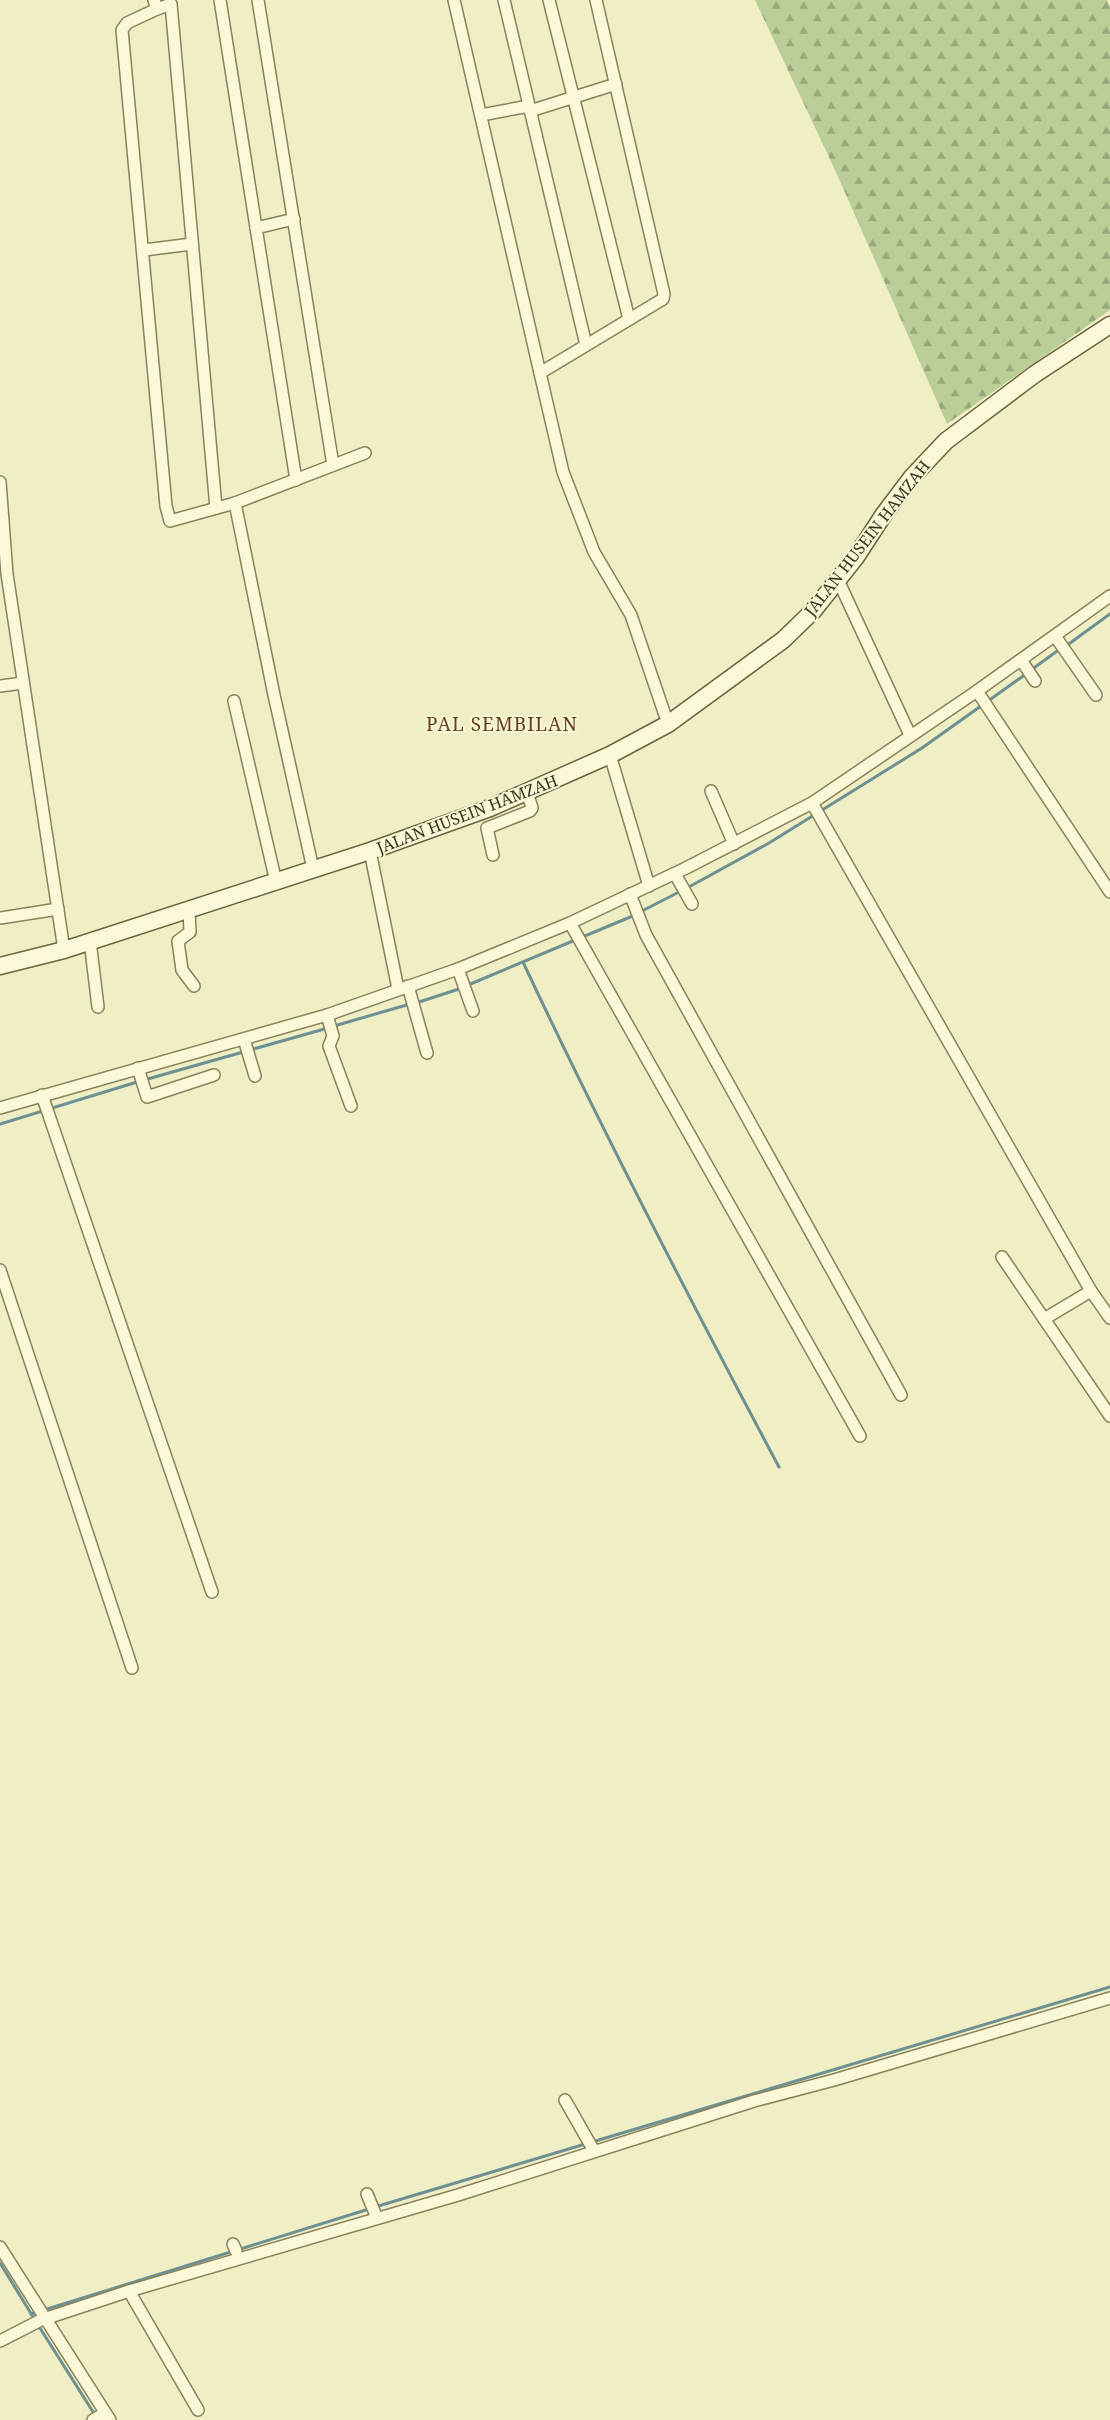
<svg xmlns="http://www.w3.org/2000/svg" width="1110" height="2420" viewBox="0 0 1110 2420" font-family="'Noto Serif',serif">
<defs>
<pattern id="forest-firs" width="22" height="20" patternUnits="userSpaceOnUse" patternTransform="scale(1.25)"><rect width="22" height="20" fill="#bace98"/><path d="M5 1l3.5 6h-7zM16 11l3.5 6h-7z" fill="#98a87b"/></pattern>
</defs>
<rect width="100%" height="100%" fill="#efeec5"/>
<polygon fill="url(#forest-firs)" points="755,0 1107,0 1110,8 1110,310 947,424 835,170"/>
<g fill="none" stroke-linecap="round" stroke-linejoin="round">
<g stroke="#6d9192" stroke-width="3">
<polyline points="1066,646 1110,614"/>
<polyline points="1031,670 1060,649"/>
<polyline points="687,888 769,843 922,748 1026,674"/>
<polyline points="640,912 681,891"/>
<path d="M523 962C603 1133 690 1300 779 1467"/>
<polyline points="468,985 635,915"/>
<polyline points="416,1003 462,988"/>
<polyline points="334,1026 410,1004"/>
<polyline points="0,1124 137,1082 328,1028"/>
<polyline points="375,2207 1110,1987"/>
<polyline points="0,2263 35,2320"/>
<polyline points="44,2310 369,2209"/>
<polyline points="31,2314 38,2312"/>
<polyline points="38,2325 95,2415"/>
</g>
<g stroke="#8b815a" stroke-width="14">
<g id="street">
<polyline points="154,0 157,9 171,4 216,508"/>
<polyline points="220,0 296,480"/>
<polyline points="258,0 333,465"/>
<polyline points="454,0 540,373"/>
<polyline points="504,0 586,345"/>
<polyline points="549,0 629,319"/>
<polyline points="596,0 664,294 663,299 540,373 563,472 594,552 631,615 668,724"/>
<polyline points="157,9 127,23 122,30 166,506 170,521 235,503 365,453"/>
<polyline points="530,111 616,84"/>
<polyline points="481,115 529,106"/>
<polyline points="256,228 294,219"/>
<polyline points="144,250 192,244"/>
<polyline points="0,482 7,574 64,950"/>
<polyline points="235,503 274,695 313,869"/>
<polyline points="838,580 910,735"/>
<polyline points="1055,636 1096,695"/>
<polyline points="1021,660 1035,681"/>
<polyline points="0,686 23,683"/>
<polyline points="977,691 1110,892"/>
<polyline points="234,701 276,882"/>
<polyline points="610,755 649,886"/>
<polyline points="711,791 734,844"/>
<polyline points="812,803 1091,1291 1110,1318"/>
<polyline points="370,851 398,989"/>
<polyline points="493,855 487,828 530,811 532,808 527,792"/>
<polyline points="675,874 692,904"/>
<polyline points="630,894 646,935 901,1395"/>
<polyline points="189,909 190,932 178,941 182,970 194,986"/>
<polyline points="0,918 58,909"/>
<polyline points="570,923 860,1436"/>
<polyline points="90,941 98,1007"/>
<polyline points="458,969 473,1011"/>
<polyline points="408,986 427,1053"/>
<polyline points="327,1015 333,1036 329,1046 351,1106"/>
<polyline points="244,1039 255,1076"/>
<polyline points="138,1068 147,1097 214,1075"/>
<polyline points="42,1095 212,1592"/>
<polyline points="0,1108 327,1015 458,969 570,923 686,868 812,803 977,691 1110,596"/>
<polyline points="1002,1257 1110,1416"/>
<polyline points="0,1270 132,1668"/>
<polyline points="1044,1319 1091,1291"/>
<polyline points="565,2100 594,2151"/>
<polyline points="367,2194 377,2218"/>
<polyline points="233,2244 236,2251"/>
<polyline points="0,2247 110,2420"/>
<polyline points="129,2291 198,2410"/>
<polyline points="0,2341 41,2320 129,2291 458,2195 754,2101 834,2080 1110,1998"/>
<polyline points="93,2420 105,2413"/>
</g>
</g>
<g stroke="#6d623e" stroke-width="19">
<polyline id="secondary" points="0,966 64,950 370,851 490,808 610,755 668,724 783,640 813,611 856,557 884,514 912,477 946,441 1035,374 1110,325"/>
</g>
<use href="#street" stroke="#faf8d9" stroke-width="11"/>
<use href="#secondary" stroke="#faf8d9" stroke-width="16"/>
</g>
<g text-anchor="middle" stroke-width="4" stroke-linejoin="round" paint-order="stroke">
<g font-size="16" fill="#3b341f" stroke="#f7f6d5">
<text transform="translate(867 538) rotate(-52)" y="6">JALAN HUSEIN HAMZAH</text>
<text transform="translate(467 814) rotate(-21)" y="6">JALAN HUSEIN HAMZAH</text>
</g>
<g font-size="19" letter-spacing="1" fill="#69401d" stroke="#f7f6d5">
<text x="502" y="731">PAL SEMBILAN</text>
</g>
</g>
</svg>
